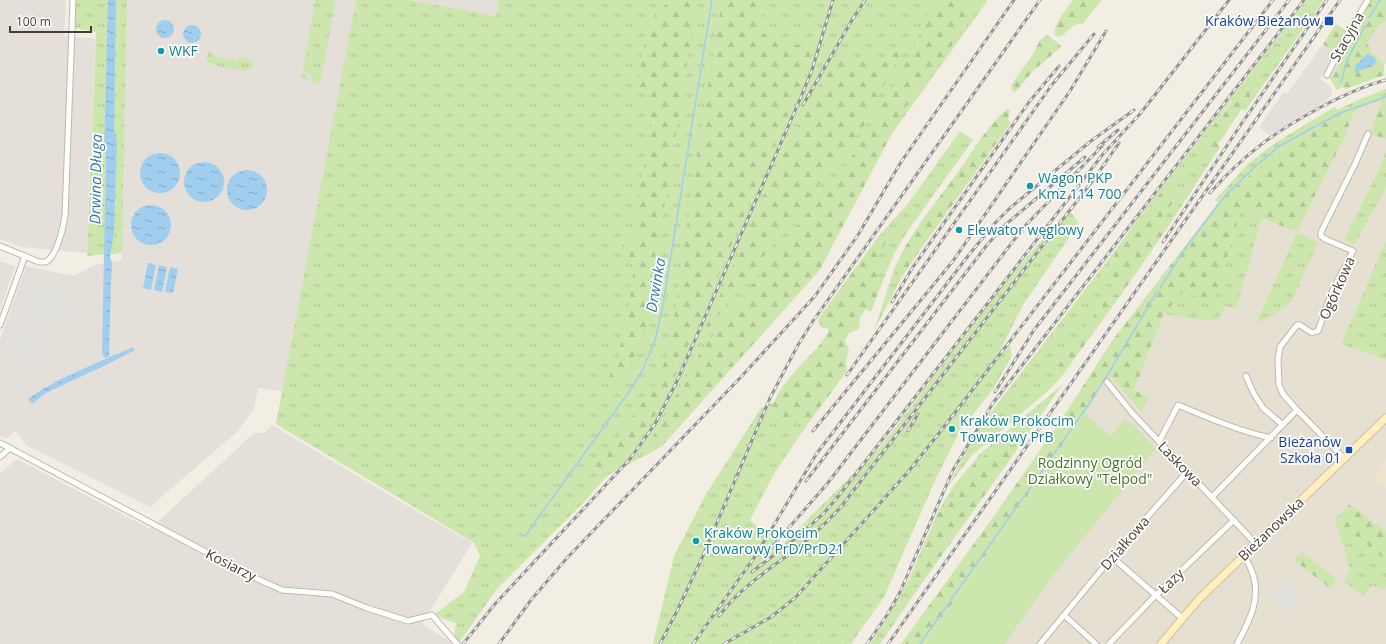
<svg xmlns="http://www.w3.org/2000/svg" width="1386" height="644" viewBox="0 0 1386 644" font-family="'Open Sans',sans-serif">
<defs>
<pattern id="grass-tufts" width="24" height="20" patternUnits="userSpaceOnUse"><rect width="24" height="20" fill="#cce6ad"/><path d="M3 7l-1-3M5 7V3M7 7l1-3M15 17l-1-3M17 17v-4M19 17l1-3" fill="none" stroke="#b0c695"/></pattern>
<pattern id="forest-firs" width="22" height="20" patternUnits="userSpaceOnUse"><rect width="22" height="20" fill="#cce6ad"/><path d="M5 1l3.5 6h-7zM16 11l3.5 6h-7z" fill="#b0c695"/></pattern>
<pattern id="water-ripples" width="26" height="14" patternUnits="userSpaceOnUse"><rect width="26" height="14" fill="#a0ceef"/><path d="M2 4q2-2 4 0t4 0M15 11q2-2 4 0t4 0" fill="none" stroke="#84a9c2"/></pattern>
</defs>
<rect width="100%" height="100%" fill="#f2eee4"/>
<g fill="#e6e0d2" fill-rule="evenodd">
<polygon points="1386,16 1386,64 1384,64 1372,52 1367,43"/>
<path d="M1382 99 1371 134 1386 139V151L1376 175 1355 244 1386 188V240L1341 344 1386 360V644H1005L1049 581 1155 448 1125 418 1110 438 1085 413 1103 384 1111 377 1141 412 1134 390 1164 314 1186 318 1217 321 1226 306 1236 308 1262 218 1297 232 1345 136 1355 109ZM1297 232 1318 243 1255 324Z"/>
</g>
<g fill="#e4dfd9">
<polygon points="0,0 66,0 64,36 95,39 87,253 22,247 0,239"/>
<polygon points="127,0 356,0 288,392 258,388 254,409 239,430 150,507 26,445 15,431 7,438 0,436 0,340 26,266 74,276 95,265 121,260 122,253"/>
<polygon points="410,0 499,0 496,16"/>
<polygon points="1323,44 1336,53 1320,79 1331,87 1332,92 1330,97 1325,102 1269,135 1259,127 1284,92 1287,94"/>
<polygon points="0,261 15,266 0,310"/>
<polygon points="272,425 413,509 472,543 422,624 454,644 0,644 0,473 17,459 150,529 254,433 265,433"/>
</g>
<polygon fill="#ebe3ce" points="1386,458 1386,488 1372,479 1382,466 1380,462"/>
<g fill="url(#grass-tufts)">
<polygon points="76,0 127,0 122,253 87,256 96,32 74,28"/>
<polygon points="315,0 336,0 320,84 313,83 311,81 312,75 305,73 303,74 308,78 308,80 306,81 304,80 302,76"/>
<polygon points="356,0 410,0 496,16 499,0 988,0 891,135 819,271 662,446 607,476 583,503 496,590 459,643 454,636 456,623 432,615 439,611 464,592 480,556 474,543 276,424"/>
<polygon points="1307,0 1324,0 1245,111 1231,101 1201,143 1214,156 1168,227 1161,223 1179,191 1161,192 1149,209 1140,216"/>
<path d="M209 51 212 52 213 56 237 61 239 57 250 59 253 62V66L250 69 244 71 213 65C208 63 206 60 207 54Z"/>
<polygon points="1386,89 1386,98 1328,121 1284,147 1221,199 1218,203 1215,200 1249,163 1278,141 1335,107 1337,110 1360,99"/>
<polygon points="960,131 973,140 909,229 894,254 880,288 875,265 885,244 883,235 878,237 910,201"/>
<polygon points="1386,151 1386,188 1355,244 1344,241 1376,175"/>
<polygon points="1069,210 1079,223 1023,305 993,365 1010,345 1012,356 993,389 968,421 965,420 934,483 884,597 851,644 653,644 674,556 706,494 761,408 774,402 771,412 774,417 807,425 775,472 750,520 781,546 881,446 1010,276"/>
<polygon points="1241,210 1262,218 1236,309 1226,306 1217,321 1186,318 1164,314 1182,293 1215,298"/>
<polygon points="1297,232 1318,243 1292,301 1277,313 1255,325"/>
<polygon points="1386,240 1386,360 1341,344"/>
<polygon points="1114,252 1115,258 1102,275 1123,292 1120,296 1110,294 1059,364 1060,366 1056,372 1062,376 1049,390 972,455 947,488 969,446 991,412"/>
<polygon points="893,272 902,277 874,331"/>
<polygon points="1062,385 1014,454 1005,444 975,461 965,480 945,511 938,512 952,488 979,455"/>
<polygon points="1335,519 1386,560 1386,585 1384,591 1372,585 1364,596 1344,582 1350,569"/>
<polygon points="909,579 920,586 880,644 870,644 890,613"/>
</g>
<g fill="url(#forest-firs)">
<polygon points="671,0 697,0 668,185 653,269 647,324 638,352 627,374 612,379 609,377 617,361 627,319 635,260 625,258 622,245 634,237 640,186 652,130 646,94 637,90 646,35 656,13"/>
<polygon points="722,0 763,0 759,32 812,50 795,96 699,321 662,405 633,449 607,476 595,467 656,385 668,352 672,336 696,161"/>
<polygon points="934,0 968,0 974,16 906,107 820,269 662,446 641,458 701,351 862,143 915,46"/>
<path d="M1073 0H1102L1083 23 1074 25 1064 34 1058 37 1055 35C1053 23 1067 9 1073 0Z"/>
<polygon points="1371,0 1386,0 1386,21 1382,22 1367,43 1372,52 1384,64 1384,75 1346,89 1342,87 1337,90 1328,75 1333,76 1353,36 1350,34"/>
<polygon points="1336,24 1346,31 1336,53 1323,44"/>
<path d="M1047 35 1058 43 1061 47 1033 71 1019 88 1015 92 1012 91 1011 86C1017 76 1024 67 1031 57 1037 49 1037 40 1047 35Z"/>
<polygon points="905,46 878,96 863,127 701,338 783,153 836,58 889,57"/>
<polygon points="1252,76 1258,81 1247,101 1218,144 1220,148 1214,156 1200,143"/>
<polygon points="1386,98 1386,139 1370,134 1382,99"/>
<path d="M1007 109 1010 110 1008 119 1011 123 918 253 902 277 893 272C907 236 935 204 958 172 973 151 987 126 1007 109Z"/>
<polygon points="1355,109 1345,136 1297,232 1241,210 1215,299 1182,293 1164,314 1134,390 1150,397 1141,412 1111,377 1103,384 1085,413 924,644 901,644 994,516 1061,420 1112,341 1221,199 1284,147 1328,121"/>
<polygon points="1177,187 1179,191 1161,223 1168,227 1123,292 1102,275 1115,258 1114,252 1140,216 1149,209 1161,192"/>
<path d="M883 235 886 238 885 244 875 265 880 288 871 312 866 309 860 317 859 329 849 333 845 340 849 351 846 359 847 371 807 425 774 417 771 412C778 385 798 369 816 349 821 344 825 337 829 331L826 328H823L820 325 818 319 878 237Z"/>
<polygon points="1110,294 1120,296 1062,376 1056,372 1060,366 1059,364"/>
<polygon points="1005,444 1014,454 920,586 909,579 938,512 945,511 965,480 975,461"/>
<polygon points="1350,504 1386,532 1386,560 1335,519"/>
<polygon points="1302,552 1336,579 1331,589 1294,560"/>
</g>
<polygon fill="#cce6ad" points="1085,413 1110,437 1126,417 1127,421 1131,422 1156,448 1049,581 1005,644 924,644"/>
<g fill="#e2e0dc">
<polygon points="1350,34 1353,36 1333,77 1328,75"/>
<polygon points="47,276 50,277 69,295 70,299 69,302 72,304 53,332 49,330 44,336 16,306 19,304 19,299 21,297 18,295 22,281 35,293 37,292 42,279"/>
<polygon points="15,317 22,322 41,342 41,347 43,349 33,358 30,356 27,359 8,338 10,336 4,333 8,320 12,322"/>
<polygon points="1282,577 1303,594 1289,612 1268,596"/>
</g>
<g fill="url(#water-ripples)">
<polygon points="108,0 116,0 114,129 117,141 114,232 110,258 112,262 111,283 109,352 109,356 105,358 102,354 106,154 104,153"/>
<circle cx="165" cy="29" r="9"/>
<circle cx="192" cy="34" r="9"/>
<polygon points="1367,54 1375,58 1376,61 1374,65 1354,73 1356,65"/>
<circle cx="160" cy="173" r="20"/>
<circle cx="204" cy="182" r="20"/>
<circle cx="247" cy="190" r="20"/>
<circle cx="151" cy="225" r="20"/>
<polygon points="148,263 156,265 151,290 143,288"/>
<polygon points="159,265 167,267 162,292 154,290"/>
<polygon points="170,267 178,269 173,293 165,292"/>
<polygon points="133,347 135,350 108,364 46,393 32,404 28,399 44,388"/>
</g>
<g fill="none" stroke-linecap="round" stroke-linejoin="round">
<g stroke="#a0ceef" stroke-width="1.5">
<polyline points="1369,18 1380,0"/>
<polyline points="1341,82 1348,58 1365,26"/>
<polyline points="1160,288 1187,246 1225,196 1256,166 1278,147 1340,113 1386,97"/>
<polyline points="54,383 116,355"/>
<polyline points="525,536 631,389 642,371 655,341 663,305 712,0"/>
<polyline points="920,644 1087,407 1111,369 1157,292"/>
</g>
<g stroke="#c0b8aa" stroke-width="7">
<g id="street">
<polyline points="1327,75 1349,31 1368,0"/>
<path d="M0 246 39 262H46C57 255 63 229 65 216L73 0"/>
<polyline points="0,325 25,256"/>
<polyline points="1246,376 1254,394 1263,408 1283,425"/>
<polyline points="1107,382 1133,414 1256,544"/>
<path d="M1159 442 1178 405C1209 418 1239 431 1271 438"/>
<polyline points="0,443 253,577 282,590 332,594 367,608 408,621 432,615 457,644"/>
<polyline points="0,457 10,448"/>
<polyline points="1345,459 1297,410 1283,394 1279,385 1278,360 1280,347 1297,325 1300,325 1312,333 1318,331 1332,292 1353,251 1325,239 1321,236 1321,232 1355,164 1368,134"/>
<polyline points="1212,497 1297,410"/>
<polyline points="1112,557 1182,618"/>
<polyline points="1064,615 1096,644"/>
<polyline points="1040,644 1112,557 1188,471"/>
<polyline points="1109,644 1155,596 1234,520"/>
<path d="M1237 644C1249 622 1262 598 1252 572 1250 566 1248 561 1243 556"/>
</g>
</g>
<g stroke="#d1c294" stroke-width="9">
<polyline id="secondary" points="1161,644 1199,599 1386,418"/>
</g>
<use href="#street" stroke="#fff" stroke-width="5"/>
<use href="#secondary" stroke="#fef0c2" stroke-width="7"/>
<g stroke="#949494" stroke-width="3">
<g id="rail">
<polyline points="803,105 852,20 865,0"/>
<polyline points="1098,147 1118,130"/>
<path d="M1210 193C1244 154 1276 131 1321 107 1342 96 1363 86 1386 80"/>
<polyline points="1163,242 1242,123 1327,0"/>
<polyline points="892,302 913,267 1029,102 1059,66"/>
<polyline points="847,375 1051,86 1094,34"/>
<polyline points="995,392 1034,330 1289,0"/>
<polyline points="813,431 953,261 1070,91 1106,31"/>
<polyline points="908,431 918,414"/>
<polyline points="806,481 987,245 1004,226 1085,157"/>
<polyline points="765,555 827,484 1024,227 1103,145"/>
<polyline points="752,572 800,535 824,513 837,498 1103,154 1140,114 1229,0"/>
<path d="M719 616C740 588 768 570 795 550 812 537 826 523 840 508L1094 179 1119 143"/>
<polyline points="463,644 495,604 630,459 655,424 677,381 801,97 812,70 833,0"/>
<polyline points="499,644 531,600 567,558 741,377 815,296 858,235 901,162 1014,0"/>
<polyline points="660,644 677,611 702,558 770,398 798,345 813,321 1040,0"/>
<polyline points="693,644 756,555 817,453 827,440 968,256 995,223 1010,208 1091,141 1134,110"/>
<polyline points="724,644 771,617 795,598 908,472 940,432 1273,0"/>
<polyline points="867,644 887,615 900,592 953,470 993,403 1304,0"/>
<polyline points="888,644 1340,0"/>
</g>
</g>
<use href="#rail" stroke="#fff" stroke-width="1.5" stroke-dasharray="4.5" stroke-linecap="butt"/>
</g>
<g fill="#1a4fb4" stroke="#fff" stroke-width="1.5">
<rect x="1324" y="16" width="10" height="10" rx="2"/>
<rect x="1345" y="446" width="8" height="8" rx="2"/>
</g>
<g fill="#0f9aa8" stroke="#fff" stroke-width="1.5">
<circle cx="161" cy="51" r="4"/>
<circle cx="1030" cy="186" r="4"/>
<circle cx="959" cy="230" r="4"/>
<circle cx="952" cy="429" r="4"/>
<circle cx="696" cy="541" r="4"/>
</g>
<g text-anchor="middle" stroke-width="3.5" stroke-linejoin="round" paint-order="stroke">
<g font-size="14" fill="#164399" stroke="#fff" text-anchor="end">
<text x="1320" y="26">Kraków Bieżanów</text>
<text x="1341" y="447">Bieżanów<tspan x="1341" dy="16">Szkoła 01</tspan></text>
</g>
<g font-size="14" fill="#443e34" stroke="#fff">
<text transform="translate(1347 37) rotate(-61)" y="5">Stacyjna</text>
<text transform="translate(1337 288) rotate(-66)" y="5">Ogórkowa</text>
<text transform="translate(1180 464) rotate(46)" y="5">Laskowa</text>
<text transform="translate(1271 529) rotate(-44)" y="5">Bieżanowska</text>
<text transform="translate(1125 543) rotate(-49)" y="5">Działkowa</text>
<text transform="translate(231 565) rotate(27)" y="5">Kosiarzy</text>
<text transform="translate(1171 581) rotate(-44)" y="5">Łazy</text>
</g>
<g font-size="14" fill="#0d838f" stroke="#fff" text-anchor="start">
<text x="169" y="56">WKF</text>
<text x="1038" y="183">Wagon PKP<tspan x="1038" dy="16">Kmz 114 700</tspan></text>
<text x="967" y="235">Elewator węglowy</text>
<text x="960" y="426">Kraków Prokocim<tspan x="960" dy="16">Towarowy PrB</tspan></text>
<text x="704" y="538">Kraków Prokocim<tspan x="704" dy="16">Towarowy PrD/PrD21</tspan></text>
</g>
<g font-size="14" fill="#457429" stroke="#fff">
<text x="1090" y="468">Rodzinny Ogród<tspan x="1090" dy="16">Działkowy "Telpod"</tspan></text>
</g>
<g font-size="15" font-style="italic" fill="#3077ad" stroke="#fff">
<text transform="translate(96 179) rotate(-89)" y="5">Drwina Długa</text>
<text transform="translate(656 285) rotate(-80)" y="5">Drwinka</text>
</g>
</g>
<path d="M10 26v6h81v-6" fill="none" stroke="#443e34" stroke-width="2"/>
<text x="16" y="26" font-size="12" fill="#443e34" stroke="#ffffff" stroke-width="3" paint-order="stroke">100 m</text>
</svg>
